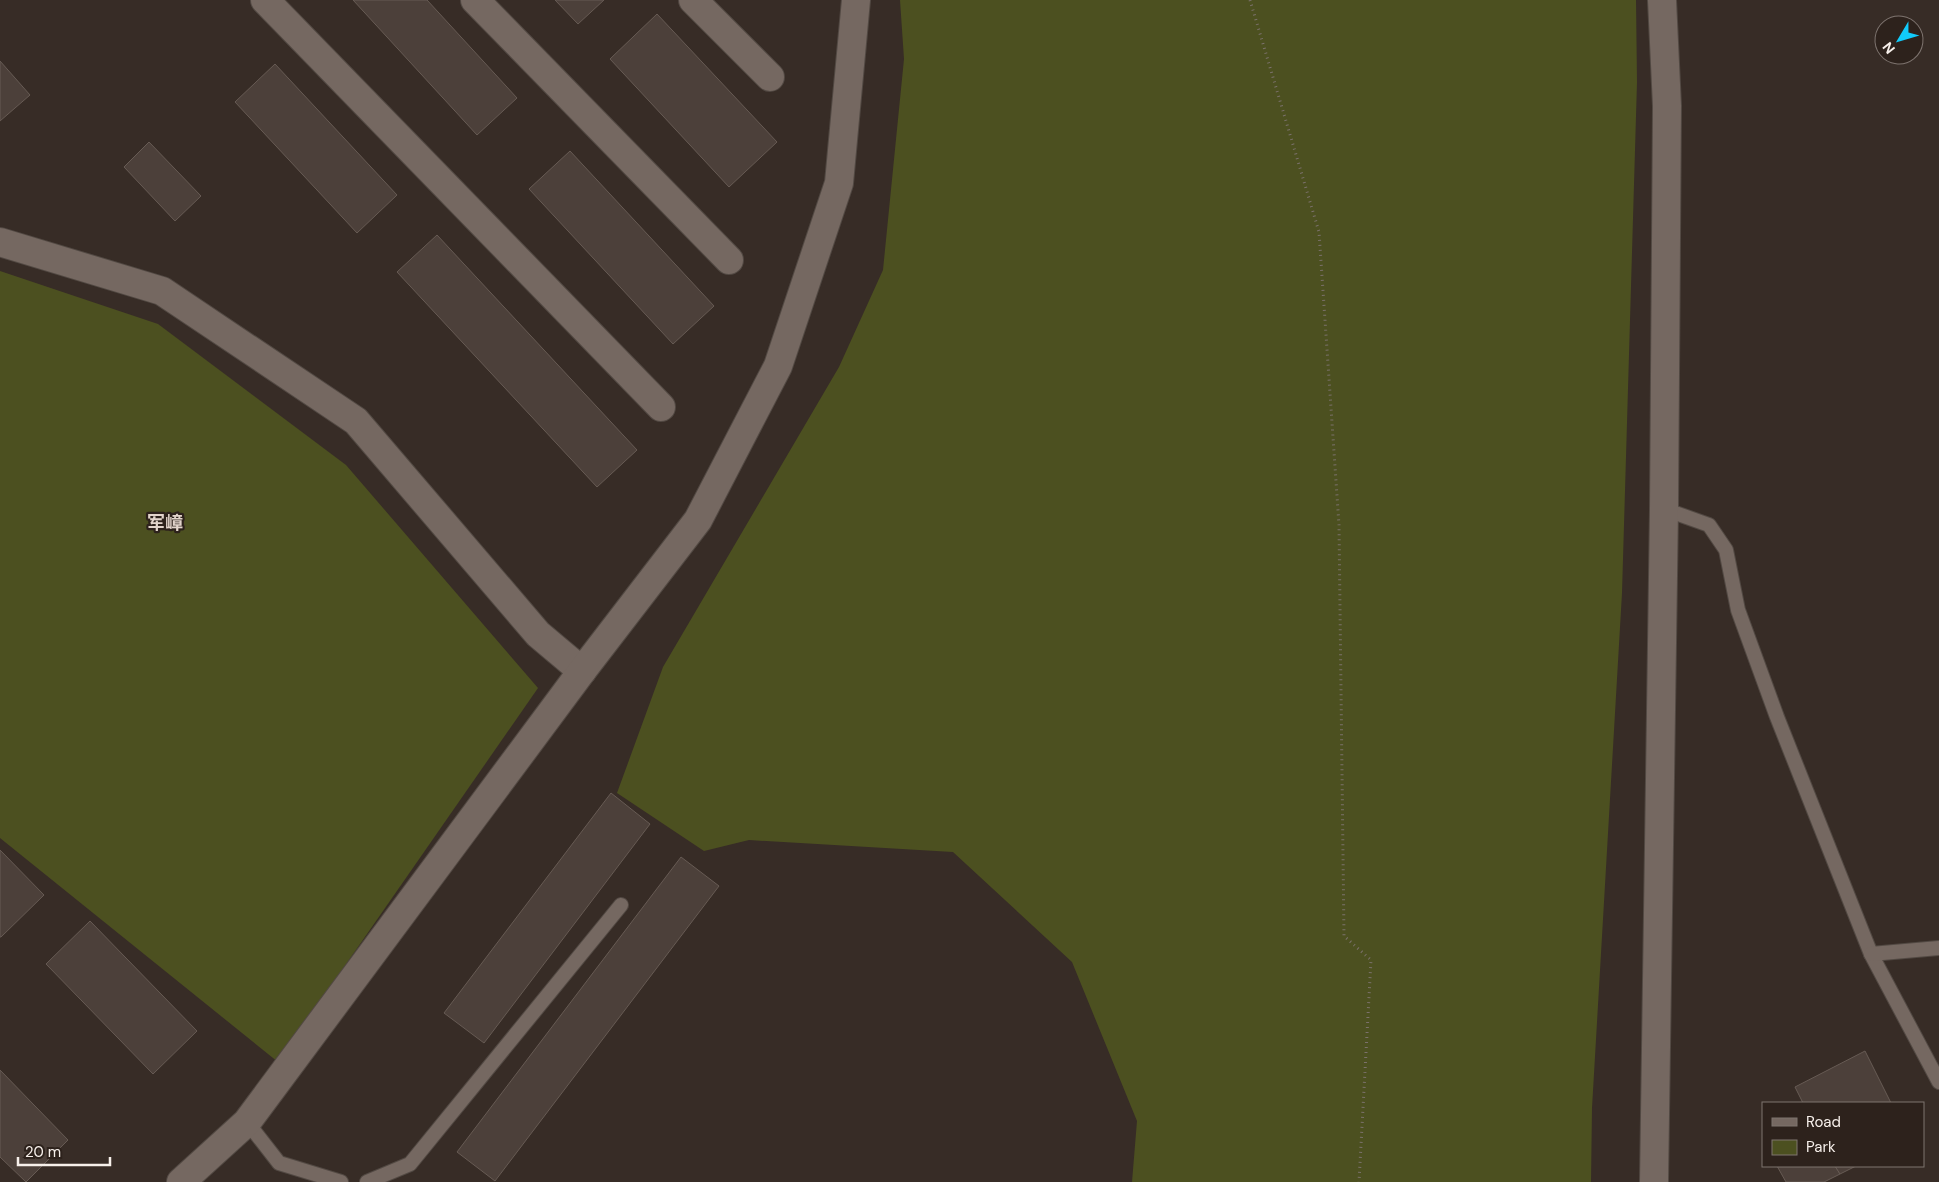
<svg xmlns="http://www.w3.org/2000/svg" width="1939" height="1182" viewBox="0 0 1939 1182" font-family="'DM Sans','Noto Sans SC',sans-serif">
<rect width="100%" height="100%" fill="#372c26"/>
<g fill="#4c5020">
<polygon points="900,0 1636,0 1637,82 1622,593 1592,1108 1591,1182 1132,1182 1137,1121 1072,962 953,852 749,840 704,851 617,793 663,667 839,367 883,270 904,59"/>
<polygon points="0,271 158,324 346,465 538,688 278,1062 0,838"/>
</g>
<g fill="#4c403a" stroke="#675b54">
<polygon points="353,0 427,0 517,98 477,135"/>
<polygon points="555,0 604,0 578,24"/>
<polygon points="657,14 777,142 729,187 610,59"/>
<polygon points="0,61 30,95 0,121"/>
<polygon points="275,64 397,195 357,233 235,102"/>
<polygon points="149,142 201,196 175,221 124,167"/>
<polygon points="570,151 714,306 673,344 529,189"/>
<polygon points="437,235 637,450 597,487 397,272"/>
<polygon points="611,793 650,824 484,1043 444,1013"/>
<polygon points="0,850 44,895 1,937 0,937"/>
<polygon points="681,857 719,886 495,1181 457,1152"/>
<polygon points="90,921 197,1031 153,1074 46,964"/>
<polygon points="1865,1051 1891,1103 1803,1103 1795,1087"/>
<polygon points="0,1070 68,1140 26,1182 0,1157"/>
<polygon points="1777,1166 1835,1166 1840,1174 1824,1182 1786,1182"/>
<polygon points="1835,1166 1856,1166 1840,1174"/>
</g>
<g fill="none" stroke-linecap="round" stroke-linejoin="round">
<g stroke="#524943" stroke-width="16">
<g id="service">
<polyline points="1664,509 1709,525 1726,550 1738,610 1777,717 1871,954 1939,1082"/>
<polyline points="1871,954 1939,948"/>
<polyline points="247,1122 279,1163 341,1182"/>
<polyline points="367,1182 410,1164 621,905"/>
</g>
</g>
<g stroke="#524943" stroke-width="30">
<g id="minor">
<polyline points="265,0 661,407"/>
<polyline points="475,0 729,260"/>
<polyline points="693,0 770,77"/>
<polyline points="0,242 162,291 356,421 538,634 582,671"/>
<polyline points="181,1182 247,1122 582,671 698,520 778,366 839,183 856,0"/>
</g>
</g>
<g stroke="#524943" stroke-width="30">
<polyline id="tertiary" points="1654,1182 1664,509 1667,106 1662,0"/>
</g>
<polyline stroke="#7b716b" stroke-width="3" stroke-dasharray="1 4" stroke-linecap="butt" points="1250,0 1319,232 1339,525 1344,936 1371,960 1359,1182"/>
<use href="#service" stroke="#756861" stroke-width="14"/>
<use href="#minor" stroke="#756861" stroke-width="28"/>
<use href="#tertiary" stroke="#756861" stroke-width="28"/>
</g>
<g text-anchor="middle" stroke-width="4.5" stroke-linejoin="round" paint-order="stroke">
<g font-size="18" font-weight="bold" fill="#e2d4cb" stroke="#2d221c">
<text x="165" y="529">军嶂</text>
</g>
</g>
<rect x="1762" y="1102" width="162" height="65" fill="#2d221c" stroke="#7e746f"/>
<rect x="1772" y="1118" width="25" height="8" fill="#756861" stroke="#7e746f"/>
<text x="1806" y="1127" font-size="15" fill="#f7f0eb">Road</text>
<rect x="1772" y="1140" width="25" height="15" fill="#4c5020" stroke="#7e746f"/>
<text x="1806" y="1152" font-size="15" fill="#f7f0eb">Park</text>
<g transform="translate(1899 40) rotate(232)"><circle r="24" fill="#2d221c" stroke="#7e746f"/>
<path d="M0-4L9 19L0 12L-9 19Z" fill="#11cafa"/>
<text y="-8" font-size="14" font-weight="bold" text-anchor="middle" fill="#f7f0eb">N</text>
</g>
<path d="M18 1157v8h92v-8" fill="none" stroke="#f7f0eb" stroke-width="2.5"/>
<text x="25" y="1157" font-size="15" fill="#f7f0eb" stroke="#2d221c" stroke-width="4" paint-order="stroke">20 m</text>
</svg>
